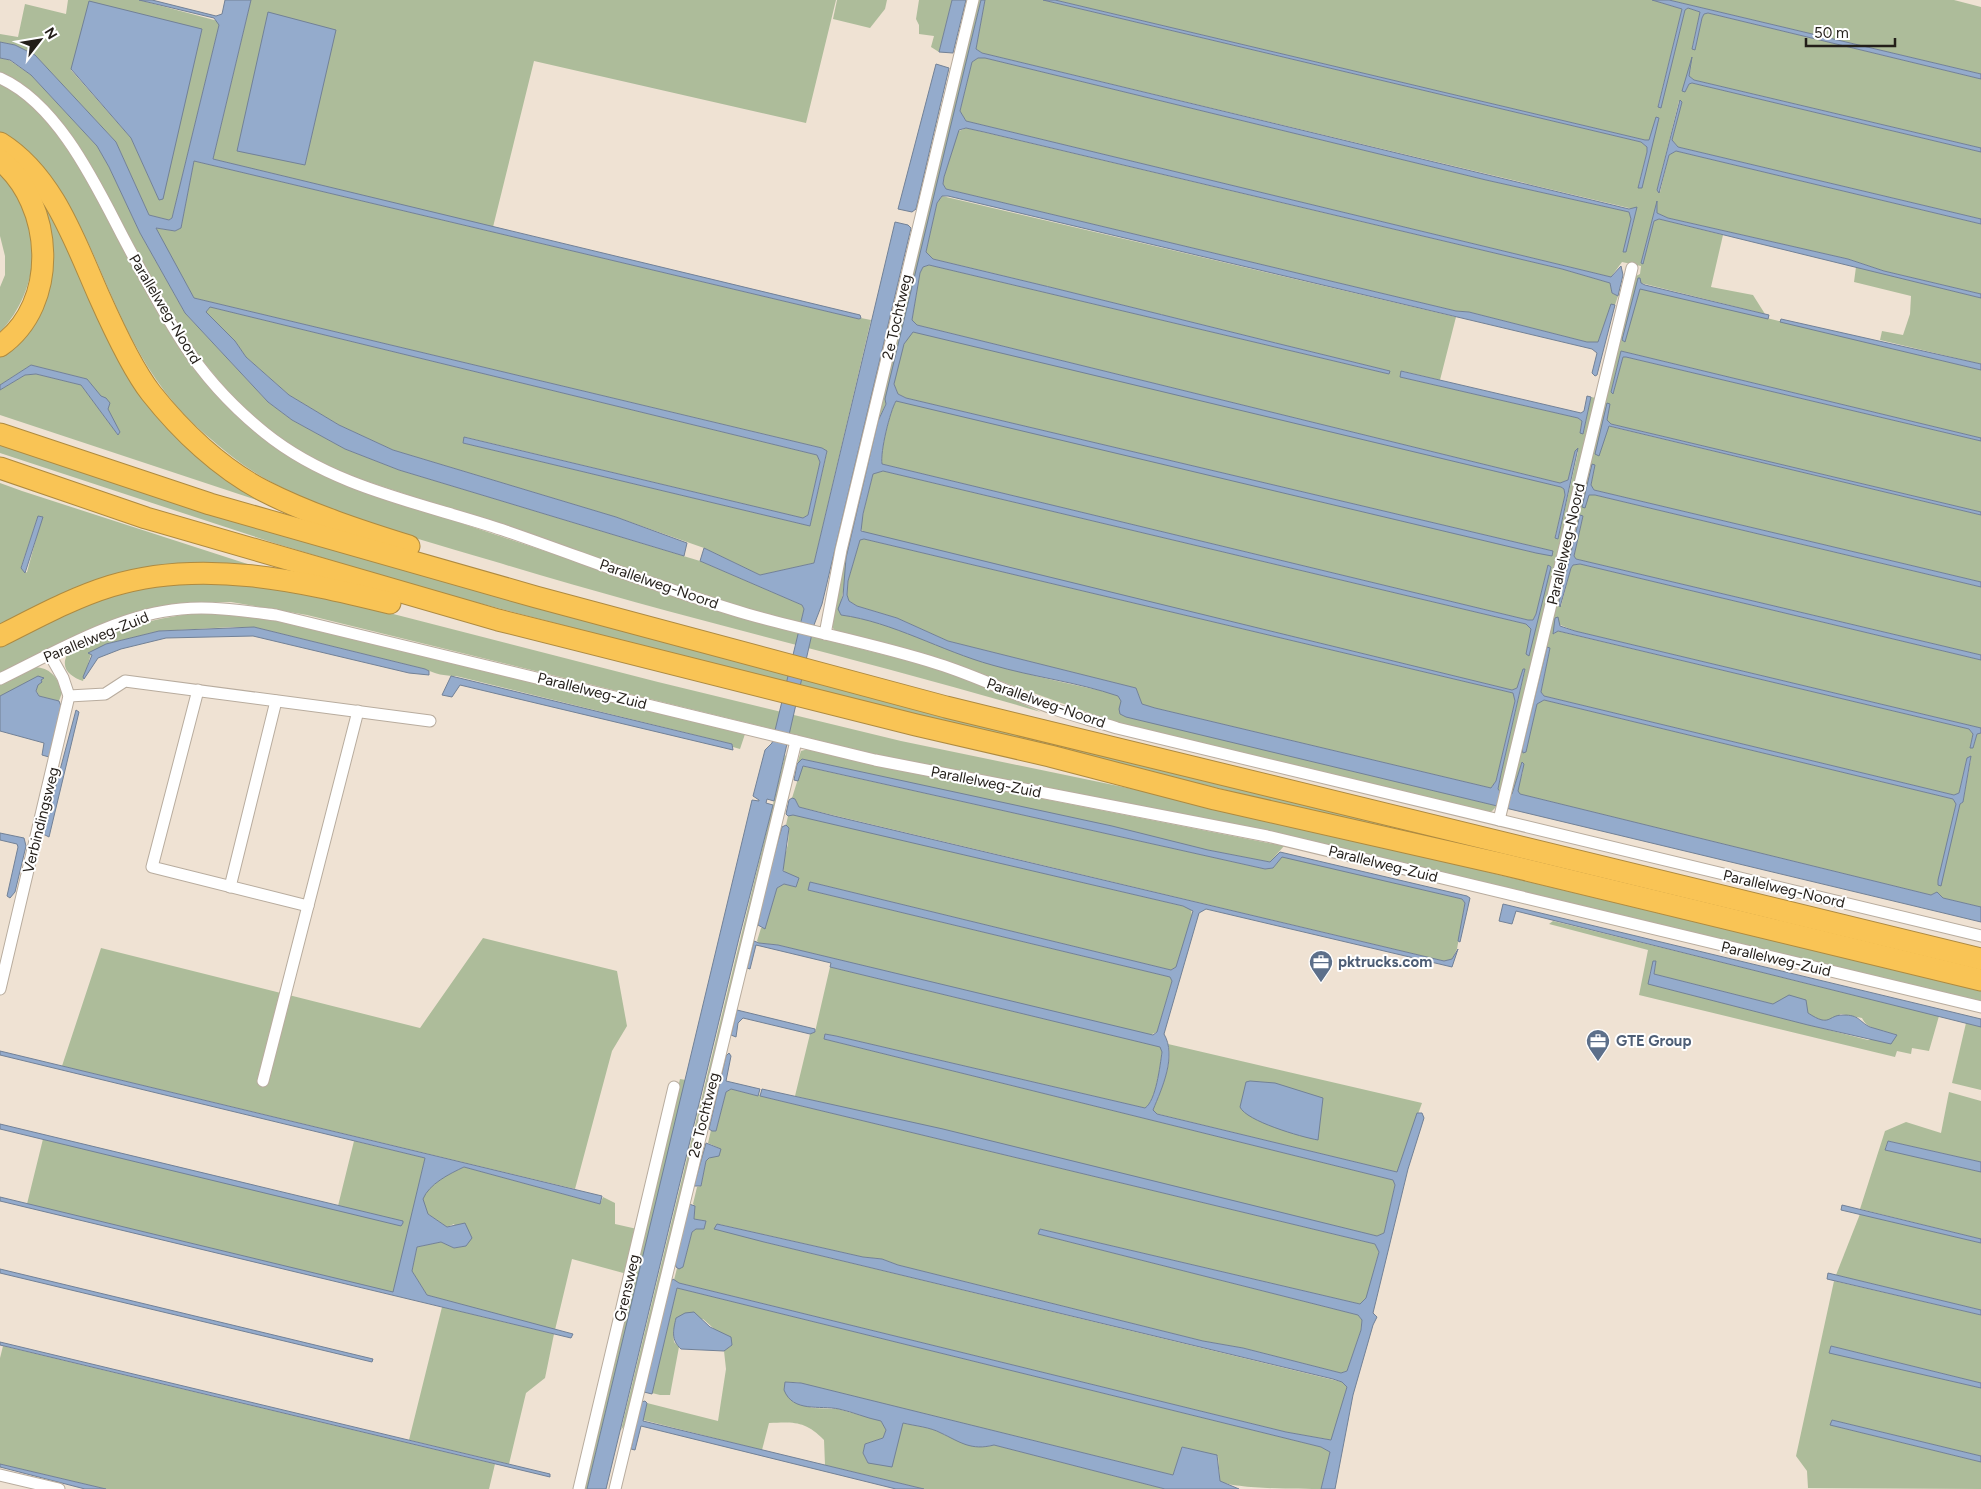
<svg xmlns="http://www.w3.org/2000/svg" width="1981" height="1489" viewBox="0 0 1981 1489" font-family="Figtree,sans-serif">
<rect width="100%" height="100%" fill="#efe2d3"/>
<g fill="#adbc9a" fill-rule="evenodd">
<path d="M68 0H139L218 21 219 25 172 218 169 220 149 215 116 142 35 55 15 45 0 42V34L18 37 25 4 66 14ZM202 29 159 200 131 138 71 70Z"/>
<path d="M251 0H836L806 123 534 61 493 227 213 159ZM268 12 316 116 305 165Z"/>
<polygon points="837,0 887,0 885,9 870,28 833,19"/>
<polygon points="919,0 952,0 939,52 931,47 934,36 919,34 919,25 916,19"/>
<path d="M975 0H981L886 403 878 421C866 475 849 530 844 585 843 596 839 605 841 615 887 621 929 644 972 658 1016 673 1062 682 1107 692L1118 696 1121 701 1267 750 1497 806 1491 812 1215 749 1123 725 930 656 836 632 832 627 839 566Z"/>
<path d="M985 0H1043L1641 142 1647 147V152L1638 187 1659 118 1657 117 1649 140H1645L1055 0H1652L1682 9 1658 106 1661 107 1685 10 1688 8 1700 12 1692 48 1695 49 1702 18 1704 14 1708 13 1981 79V148L1694 80 1689 76 1693 58 1685 92 1689 84 1692 83 1981 152V219L1678 147 1672 140 1682 102 1679 101 1657 190 1660 192 1669 155 1676 151 1981 224V294L1884 271 1848 259 1668 218 1657 213V202L1641 263H1643L1654 221 1659 219 1723 235 1711 287 1753 295 1765 314 1641 283 1638 292 1640 288 1651 290 1981 370V438L1621 351 1611 392 1613 394 1623 357H1626L1981 441V512L1611 424 1607 420 1610 404 1599 455 1608 426 1981 515V582L1594 490 1591 485 1595 466 1585 507 1589 495H1595L1981 587V655L1576 559 1574 556 1583 516 1580 515 1558 606H1561L1571 568 1573 565 1580 564 1981 660V728L1575 631 1558 624 1554 634 1557 631 1969 729 1973 734 1970 748H1973L1977 734 1981 733V907L1943 898 1937 892 1931 895 1520 794 1517 791 1523 771 1522 762 1512 794 1509 795 1634 277 1640 274 1641 266 1622 262 1611 277 966 121 960 111 972 62 978 58H985L1486 180 1629 212 1631 219 1626 252 1634 220 1633 209 982 53 976 49ZM1547 647 1550 648 1541 692 1544 696 1954 795 1959 793 1967 758H1971L1963 802 1960 804 1938 885 1956 804 1953 799 1544 700 1537 704 1526 751 1523 753 1522 748Z"/>
<polygon points="1669,0 1954,0 1981,7 1981,74"/>
<polygon points="0,58 9,60 31,75 97,146 109,167 140,233 185,313 268,402 292,420 345,449 399,470 700,561 802,605 804,609 801,622 799,623 744,609 613,563 348,475 303,455 252,417 225,388 194,350 174,321 86,160 0,73"/>
<path d="M0 83 28 102 52 128 79 166 180 347 298 462 344 484 763 624 932 667 968 679 1041 712C859 658 674 617 493 561 423 540 337 518 273 483 249 471 227 453 206 435 176 410 151 376 133 341 94 269 75 176 0 132Z"/>
<polygon points="966,128 1562,269 1610,283 1612,293 1618,296 1615,305 1611,305 1598,342 1587,342 1469,312 1456,311 946,189 943,184 944,177 957,132"/>
<polygon points="194,161 859,319 861,318 871,320 814,563 760,575 704,548 616,517 393,450 339,425 289,395 246,357 235,341 206,312 210,307 817,455 820,462 808,515 803,518 465,437 463,443 810,526 827,452 822,448 194,298 155,228 175,231 181,228"/>
<path d="M0 173C47 215 41 290 0 332V287L5 275V256L0 236Z"/>
<polygon points="37,186 148,395 296,513 0,415 0,390 25,375 36,374 81,385 118,435 120,432 101,397 87,379 31,365 0,385 0,351 43,291"/>
<path d="M942 196 1456 317 1440 380 1402 371 1400 377 1578 418 1582 421 1580 432 1583 434 1591 397 1596 398 1502 794 1498 789 1501 774 1525 670 1523 669 1517 688 1512 690 864 533 860 527 873 474 883 471 1526 624 1530 625 1531 629 1528 655 1551 567 1548 565 1536 614 1533 620H1528L886 465 882 464C880 453 890 411 896 401L905 402 1536 553 1553 551 906 398 898 394C897 390 894 386 894 382 894 372 904 338 912 332L927 334 1561 487 1564 489 1565 495 1555 537 1558 539 1578 452 1575 451 1568 480 1560 483 917 325 912 320 920 273 923 267 929 265 1389 374 1390 371C1237 334 1086 295 933 259L926 252 937 203Z"/>
<polygon points="1856,267 1981,298 1981,364 1880,340 1882,331 1903,335 1910,314 1911,296 1854,282"/>
<polygon points="0,444 220,517 1981,965 1300,808 776,681 433,591 274,543 0,453"/>
<path d="M0 483 22 491 263 569 213 567 0 630ZM38 516 42 517 27 572 25 573 21 567Z"/>
<polygon points="864,539 1513,693 1515,701 1496,781 1491,788 1155,708 1142,704 1136,688 948,641 897,618 857,606 849,601 847,595 848,581 860,540"/>
<polygon points="202,579 331,598 658,682 901,741 1210,805 1981,991 1981,1003 1297,839 894,759 307,615 231,602 180,603 158,607 0,673 0,646 57,618 119,593"/>
<path d="M207 613 272 620 745 734 740 749 733 747 732 744 456 676C444 676 436 674 425 669L254 627H233L159 631 106 644 91 654 83 681C71 677 60 669 67 655L74 649C118 629 159 615 207 613Z"/>
<path d="M35 667C50 668 56 676 63 690L59 701 39 696 36 690 38 685 0 696V684Z"/>
<polygon points="808,749 911,773 1284,846 1270,862 1208,850 802,759 797,764 801,751"/>
<polygon points="785,755 787,758 625,1425 621,1430"/>
<polygon points="802,766 1265,869 1273,868 1282,856 1462,899 1465,903 1457,949 1452,959 1444,961 799,807 795,799 792,798"/>
<polygon points="792,814 1191,908 1192,917 1176,967 1171,970 810,882 808,890 1170,977 1172,981 1157,1032 1150,1035 778,945 759,943 757,941 761,928 765,928 777,888 784,884 796,887 799,878 786,874 782,867 788,844 789,828 786,825 788,816"/>
<path d="M1553 921 1939 1016 1929 1051 1912 1048 1911 1054 1897 1051 1895 1057 1639 995 1648 950 1549 924ZM1656 962 1654 974 1773 1004 1808 1013 1817 1019 1829 1021 1841 1014 1862 1018C1867 1030 1885 1031 1897 1035L1868 1040 1649 984 1650 972Z"/>
<polygon points="483,938 617,971 627,1026 612,1051 575,1189 62,1066 101,948 420,1028"/>
<path d="M830 967 1161 1047 1162 1052C1160 1066 1156 1101 1145 1108L836 1036 825 1034 824 1039 1393 1180 1395 1185 1384 1233 1377 1236 795 1096 810 1034 815 1032Z"/>
<polygon points="1966,1023 1981,1027 1981,1090 1952,1083"/>
<path d="M1168 1044 1422 1103 1397 1172 1154 1113 1153 1110C1160 1094 1174 1061 1168 1044Z"/>
<polygon points="680,1079 686,1080 587,1489 582,1489"/>
<polygon points="731,1089 758,1096 759,1093 760,1096 1375,1244 1379,1251 1367,1298 1360,1304 1040,1229 1038,1234 1358,1315 1362,1320 1361,1330 1347,1371 1341,1373 1243,1348 1203,1341 898,1265 882,1259 863,1257 718,1224 764,1242 1342,1382 1347,1387 1332,1440 1286,1432 679,1283 674,1280 677,1268 683,1267 692,1232 696,1229 704,1229 706,1221 694,1219 695,1206 693,1204 697,1187 701,1186 706,1161 721,1149 708,1143 711,1130 716,1131 726,1092"/>
<polygon points="1949,1092 1981,1101 1981,1162 1888,1141 1885,1149 1981,1172 1981,1239 1860,1209 1885,1131 1906,1122 1941,1133"/>
<polygon points="43,1139 401,1225 402,1221 338,1206 354,1141 425,1158 394,1293 27,1204"/>
<path d="M464 1167 600 1204 603 1197 615 1203V1224L637 1229 627 1274 572 1259 555 1330 427 1295 412 1271 417 1247 441 1242 454 1248 466 1246 454 1224 447 1227 428 1214 422 1199C429 1184 449 1174 464 1167Z"/>
<polygon points="1860,1214 1981,1243 1981,1310 1836,1275"/>
<polygon points="1834,1281 1981,1315 1981,1383 1831,1346 1829,1352 1981,1388 1981,1456 1832,1420 1830,1425 1981,1462 1981,1489 1808,1488 1807,1471 1796,1456"/>
<path d="M677 1288 1321 1447 1330 1452 1321 1489C1301 1489 1232 1489 1220 1481L1218 1456 1182 1447 1173 1475 796 1382H785L793 1402 813 1408 838 1409 881 1421 886 1430 883 1438 865 1444 863 1453 868 1463 903 1423C915 1426 930 1427 941 1433 959 1441 972 1451 994 1445L1165 1489H924L825 1465 824 1440C805 1421 795 1422 769 1423L762 1450 643 1420 647 1403 718 1421 726 1369 724 1351 732 1345 703 1319 673 1330 674 1342 679 1347 670 1395H660L652 1393Z"/>
<polygon points="442,1307 554,1334 545,1378 526,1393 509,1464 409,1440"/>
<polygon points="3,1346 495,1464 489,1489 106,1489 0,1464 0,1358"/>
</g>
<g fill="#94abcc" stroke="#728196" fill-rule="evenodd">
<polygon points="139,0 152,0 216,16 222,14 225,0 251,0 213,159 860,315 861,318 859,319 194,161 181,228 175,231 156,228 194,298 822,448 827,451 810,526 463,443 464,437 803,518 808,515 820,462 817,455 210,307 206,312 235,341 246,357 289,395 339,425 393,450 616,517 687,543 684,556 399,470 345,449 292,420 268,402 185,313 140,233 109,167 97,146 31,75 10,60 0,58 0,42 15,45 35,55 116,142 149,215 169,220 172,218 219,25 214,18"/>
<polygon points="952,0 966,0 953,53 939,52"/>
<path d="M981 0H985L976 49 982 53 1629 209 1637 207 1626 252H1623L1631 219 1629 212 1486 180 985 58H978L972 62 960 111 966 121 1611 277 1621 266 1623 275 1618 296 1612 293 1610 283 1562 269 984 132 966 128 959 130 944 177 943 184 946 189 1456 311 1469 312 1587 342H1598L1611 304 1615 305 1597 375 1595 376 1592 373 1597 353 1592 349 948 196H942L937 203 926 252 933 259C1086 295 1237 334 1390 371L1389 374 929 265 923 267 920 273 912 320 917 325 1560 483 1568 480 1575 451 1578 448 1558 539 1555 538 1565 495 1564 489 1561 487 913 332 904 344 894 384 898 394 906 398 1553 551 1552 556 1536 553 896 401C890 411 880 452 882 464L1528 620H1533L1536 614 1548 565 1551 567 1529 656 1526 654 1531 629 1526 624 883 471 873 474 863 514 861 531 1512 690 1517 688 1523 669H1525L1501 774 1498 789 1502 794H1512L1522 762 1524 764 1518 791 1520 794 1931 895 1937 892 1943 898 1981 907V922L1126 717 1120 714 1119 709 1121 701 1118 696C1077 682 1033 677 992 665 941 651 893 622 841 615L838 609 843 596 846 558 878 421 886 404 885 399ZM864 539 1513 693 1515 701 1496 781 1491 788 1155 708 1142 704 1136 688 948 641 897 618 857 606 849 601 847 595 848 581 860 540Z"/>
<polygon points="1043,0 1055,0 1645,140 1649,140 1656,117 1659,118 1642,188 1638,188 1647,152 1647,147 1641,142"/>
<polygon points="1652,0 1669,0 1981,74 1981,79 1708,13 1704,14 1702,18 1695,50 1692,49 1700,12 1688,8 1685,10 1661,108 1658,107 1682,9"/>
<polygon points="89,1 202,29 163,199 159,200 131,138 71,69"/>
<polygon points="268,12 336,30 305,165 237,151"/>
<polygon points="1692,57 1689,76 1694,80 1981,148 1981,152 1692,83 1689,84 1685,92 1682,91"/>
<polygon points="936,64 949,68 916,209 912,212 898,209"/>
<polygon points="1680,100 1682,102 1672,140 1678,147 1981,219 1981,224 1676,151 1669,155 1659,193 1657,190"/>
<polygon points="1657,201 1657,213 1668,218 1848,259 1884,271 1981,294 1981,298 1659,219 1654,221 1643,264 1641,263"/>
<polygon points="895,222 908,225 911,228 822,604 814,625 774,801 767,799 766,803 773,805 739,938 606,1489 587,1489 752,800 759,801 759,800 753,796 765,750 772,743 804,609 802,605 700,561 704,548 760,575 814,563"/>
<polygon points="1638,278 1640,278 1641,283 1645,285 1769,315 1768,319 1640,289 1625,342 1622,340"/>
<polygon points="1781,319 1981,364 1981,370 1780,322"/>
<polygon points="1621,351 1981,438 1981,441 1626,357 1623,357 1613,394 1611,392"/>
<polygon points="31,365 87,379 101,396 106,398 110,403 108,409 120,432 118,435 81,385 36,374 25,375 0,390 0,385"/>
<polygon points="1401,371 1581,413 1584,411 1587,396 1591,397 1583,434 1580,433 1582,421 1578,418 1400,377"/>
<polygon points="1607,403 1610,404 1607,420 1611,424 1981,512 1981,515 1609,426 1599,456 1595,454"/>
<polygon points="1592,464 1595,465 1591,485 1594,490 1981,582 1981,587 1595,495 1589,495 1585,508 1582,507"/>
<polygon points="1580,515 1583,516 1574,556 1576,559 1981,655 1981,660 1580,564 1573,565 1571,568 1560,607 1559,602"/>
<polygon points="38,516 43,517 25,573 21,568"/>
<polygon points="1558,617 1560,626 1575,631 1981,728 1981,733 1977,734 1973,748 1970,748 1973,734 1969,729 1558,631 1553,634 1555,618"/>
<polygon points="254,627 425,669 429,671 429,675 409,673 253,636 166,638 121,649 98,658 84,679 83,677 92,655 88,653 106,644 159,631"/>
<polygon points="1547,647 1550,648 1541,692 1544,696 1954,795 1959,793 1967,758 1971,756 1963,802 1960,804 1941,886 1938,885 1938,880 1956,804 1953,799 1544,700 1537,704 1526,752 1523,753 1522,749"/>
<polygon points="38,676 44,678 41,680 42,682 38,685 36,691 39,696 59,701 61,706 49,757 42,755 44,743 0,731 0,696"/>
<polygon points="451,676 732,744 733,750 460,685 452,697 442,695"/>
<polygon points="76,710 79,712 49,837 43,834"/>
<polygon points="802,759 1112,826 1208,850 1270,862 1280,852 1467,896 1470,898 1460,942 1458,941 1465,903 1462,899 1282,857 1273,868 1265,869 803,766 798,781 794,780 797,764"/>
<path d="M792 798 795 799 799 807 834 816 1444 961 1452 959 1458 949 1452 967 1206 909 1199 913 1164 1034C1177 1056 1162 1088 1153 1110L1157 1114 1397 1172 1417 1113H1422L1424 1118 1408 1169 1373 1313 1377 1317 1373 1325 1353 1395 1335 1489H1321L1330 1452 1321 1447 677 1288 652 1394 644 1392 670 1283 673 1279 679 1283 1286 1432 1331 1440 1347 1387 1342 1382 1333 1379 764 1242 714 1229 717 1224 863 1257 882 1259 898 1265 1203 1341 1243 1348 1341 1373 1347 1371 1361 1330 1362 1320 1358 1315 1038 1234 1040 1229 1360 1304 1366 1298 1379 1252 1375 1244 760 1096 762 1089 943 1129 1377 1236 1384 1233 1395 1185 1393 1180 824 1039 825 1034 836 1036 1145 1108C1156 1101 1160 1066 1162 1052L1160 1047 830 967 831 963 756 945 750 969 747 968 754 941 759 943 778 945 1153 1035 1157 1032 1172 981 1170 977 808 890 810 882 1171 970 1176 967 1193 911 1183 906 793 815 788 816 786 814 789 800Z"/>
<polygon points="786,825 789,828 783,871 799,878 796,887 784,884 777,888 765,929 758,925 765,887 782,827"/>
<polygon points="0,833 24,838 26,846 15,892 10,898 7,896 18,847 17,844 0,840"/>
<polygon points="1503,904 1981,1019 1981,1027 1516,911 1512,924 1499,921"/>
<path d="M1653 961H1656L1654 974 1773 1004 1789 995 1806 1000 1808 1013C1831 1028 1827 1015 1843 1015 1860 1015 1858 1021 1870 1027 1879 1030 1888 1032 1897 1035L1891 1044 1808 1025 1648 984Z"/>
<polygon points="737,1010 815,1029 815,1032 810,1034 743,1018 738,1023 736,1037 731,1035"/>
<path d="M0 1051 602 1196 600 1204 464 1167C449 1174 429 1184 423 1199L428 1214 447 1227 465 1223 472 1238 466 1246 454 1248 441 1242 417 1247 412 1271 427 1295 573 1334 571 1338 0 1201V1197L393 1292 425 1158 0 1055Z"/>
<polygon points="729,1053 731,1056 726,1081 760,1089 758,1096 731,1089 726,1092 716,1131 712,1131 709,1129 726,1056"/>
<path d="M1250 1081 1275 1083 1323 1098 1318 1140C1301 1137 1246 1121 1240 1107L1246 1082Z"/>
<polygon points="0,1124 403,1221 403,1223 401,1226 0,1129"/>
<polygon points="1888,1141 1981,1162 1981,1172 1885,1150"/>
<polygon points="706,1143 721,1149 719,1156 709,1158 706,1161 701,1186 694,1186"/>
<polygon points="689,1204 695,1206 694,1219 706,1221 704,1229 696,1229 692,1232 683,1267 679,1269 676,1267 675,1263"/>
<polygon points="1842,1205 1981,1239 1981,1243 1841,1210"/>
<polygon points="0,1269 373,1359 372,1362 0,1273"/>
<polygon points="1828,1273 1981,1310 1981,1315 1827,1279"/>
<path d="M694 1312 710 1327 731 1337 732 1345 724 1351 681 1349C671 1340 673 1331 676 1318L685 1313Z"/>
<polygon points="0,1342 550,1474 550,1477 0,1345"/>
<polygon points="1831,1346 1981,1383 1981,1388 1829,1353"/>
<path d="M785 1382 801 1383 1173 1475 1182 1447 1217 1455 1220 1481 1239 1489H1165L994 1445C971 1451 960 1442 941 1433 930 1427 915 1426 903 1423L892 1467 868 1463 863 1453 865 1444 883 1438 886 1430 881 1421C866 1418 853 1412 839 1409 820 1405 793 1413 784 1390Z"/>
<polygon points="645,1401 647,1403 643,1421 924,1489 896,1489 641,1426 635,1450 631,1449 641,1402"/>
<polygon points="1832,1420 1981,1456 1981,1462 1830,1425"/>
<polygon points="0,1464 106,1489 85,1489 0,1467"/>
</g>
<g fill="none" stroke-linecap="round" stroke-linejoin="round">
<g stroke="#b8ac9e" stroke-width="13">
<g id="minor">
<path d="M0 78C58 104 95 183 123 237 142 273 161 309 183 343 205 377 234 408 265 433 333 488 422 503 503 530 584 558 665 590 747 614 810 632 876 644 938 664 977 676 1014 695 1052 708 1073 716 1096 721 1117 728L1981 936"/>
<polyline points="825,634 841,550 973,0"/>
<path d="M0 679C55 652 120 614 181 609 213 606 244 611 276 615L875 760 1267 836 1981 1007"/>
<polyline points="198,690 152,867 308,906"/>
<polyline points="69,696 105,694 125,681 430,721"/>
<polyline points="1499,820 1632,268"/>
<polyline points="230,887 276,701"/>
<polyline points="0,989 69,696 63,678 50,655"/>
<polyline points="263,1081 358,711"/>
<polyline points="0,1475 59,1489"/>
<polyline points="579,1489 674,1087"/>
<polyline points="615,1489 796,741"/>
</g>
</g>
<g stroke="#ae8a40" stroke-width="23">
<g id="motorway">
<path d="M0 143C53 176 75 242 99 296 111 323 133 370 151 393 181 431 221 469 264 491 309 514 361 531 409 546"/>
<path d="M0 160C54 204 60 304 0 346"/>
<polyline points="0,434 210,504 536,597 946,707 1981,959"/>
<polyline points="0,468 146,518 498,620 916,725 1050,756 1215,799 1502,864 1981,980"/>
<path d="M0 636C36 618 72 598 111 586 202 558 300 581 390 603"/>
</g>
</g>
<use href="#minor" stroke="#fff" stroke-width="11"/>
<use href="#motorway" stroke="#f9c455" stroke-width="21"/>
</g>
<defs>
<g id="office-pin" transform="scale(1.25)"><path d="M0 17L-7.5 6A9.5 9.5 0 1 1 7.5 6Z" fill="#5c6f8a" stroke="#fff"/><path d="M-6-3h4V-5.5h4V-3h4V5H-6ZM-1-4.5V-3h2v-1.5ZM-6 0V1H6V0Z" fill="#fff"/></g>
</defs>
<g fill-rule="evenodd">
<use href="#office-pin" x="1321" y="962"/>
<use href="#office-pin" x="1598" y="1041"/>
</g>
<g text-anchor="middle" stroke-width="4" stroke-linejoin="round" paint-order="stroke">
<g font-size="15" fill="#231e19" stroke="#fff">
<text transform="translate(165 309) rotate(59)" y="5">Parallelweg-Noord</text>
<text transform="translate(897 317) rotate(-77)" y="5">2e Tochtweg</text>
<text transform="translate(1566 544) rotate(-77)" y="5">Parallelweg-Noord</text>
<text transform="translate(659 584) rotate(19)" y="5">Parallelweg-Noord</text>
<text transform="translate(96 637) rotate(-22)" y="5">Parallelweg-Zuid</text>
<text transform="translate(592 691) rotate(14)" y="5">Parallelweg-Zuid</text>
<text transform="translate(1046 703) rotate(19)" y="5">Parallelweg-Noord</text>
<text transform="translate(986 782) rotate(11)" y="5">Parallelweg-Zuid</text>
<text transform="translate(41 820) rotate(-76)" y="5">Verbindingsweg</text>
<text transform="translate(1383 864) rotate(14)" y="5">Parallelweg-Zuid</text>
<text transform="translate(1784 889) rotate(13)" y="5">Parallelweg-Noord</text>
<text transform="translate(1776 959) rotate(13)" y="5">Parallelweg-Zuid</text>
<text transform="translate(704 1115) rotate(-76)" y="5">2e Tochtweg</text>
<text transform="translate(627 1288) rotate(-77)" y="5">Grensweg</text>
</g>
<g font-size="15" font-weight="bold" fill="#4e5e75" stroke="#fff" text-anchor="start">
<text x="1338" y="967">pktrucks.com</text>
<text x="1616" y="1046">GTE Group</text>
</g>
</g>
<g transform="translate(40 40) rotate(59)" stroke="#ffffff" stroke-width="4" paint-order="stroke">
<path d="M0-4L9 19L0 12L-9 19Z" fill="#231e19"/>
<text y="-8" font-size="14" font-weight="bold" text-anchor="middle" fill="#231e19">N</text>
</g>
<path d="M1806 38v8h89v-8" fill="none" stroke="#231e19" stroke-width="2.5"/>
<text x="1814" y="38" font-size="15" fill="#231e19" stroke="#ffffff" stroke-width="4" paint-order="stroke">50 m</text>
</svg>
